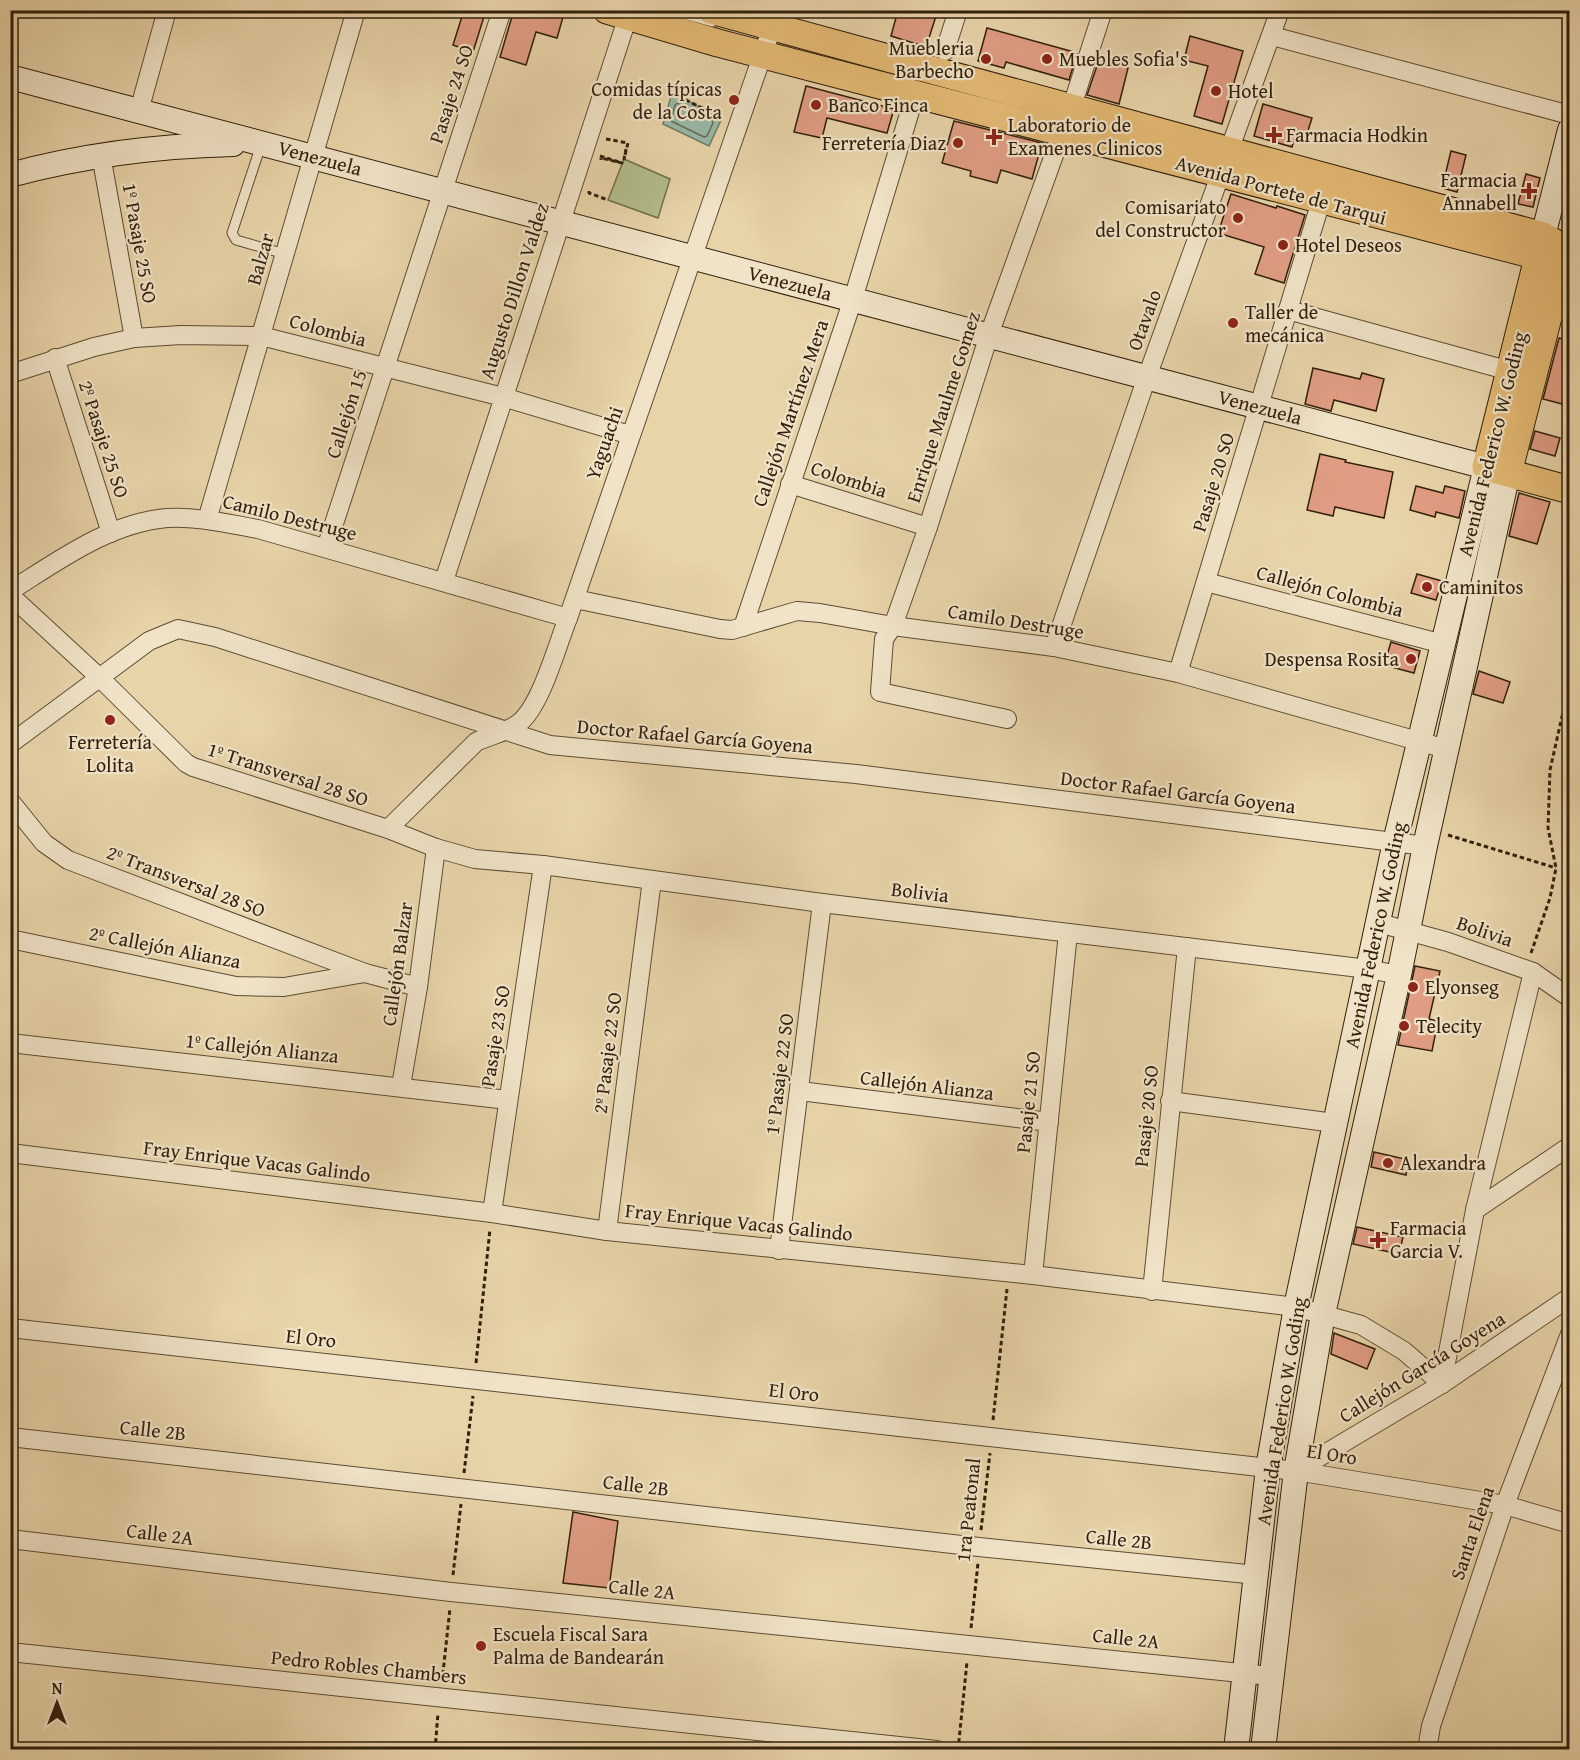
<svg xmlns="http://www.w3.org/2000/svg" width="1580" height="1760" viewBox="0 0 1580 1760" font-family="'Gentium Book Plus',serif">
<rect width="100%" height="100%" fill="#e8d4a9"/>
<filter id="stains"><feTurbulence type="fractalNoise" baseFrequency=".00333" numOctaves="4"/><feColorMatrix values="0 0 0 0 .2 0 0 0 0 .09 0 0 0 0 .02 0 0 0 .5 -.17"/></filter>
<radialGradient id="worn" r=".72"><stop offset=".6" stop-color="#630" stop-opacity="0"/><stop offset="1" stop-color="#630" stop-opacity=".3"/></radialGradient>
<polygon fill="#b3bd8b" stroke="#726e4c" stroke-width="1.5" points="624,159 670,179 658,218 608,200"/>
<polygon fill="#97b8a6" stroke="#6e7b68" stroke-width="1.5" points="672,93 722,118 709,146 663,124"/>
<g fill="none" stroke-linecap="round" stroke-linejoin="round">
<polygon stroke="#646c59" stroke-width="1.5" points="678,103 712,120 713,123 707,136 704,137 671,121 675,105"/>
</g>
<g fill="#e09d83" stroke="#311f0c" stroke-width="1.5">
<polygon points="464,10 486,10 473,52 453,45"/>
<polygon points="514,10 542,10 563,17 557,38 536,32 526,65 500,57"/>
<polygon points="898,10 938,10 926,47 891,36"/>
<polygon points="987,28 1074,52 1077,54 1069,80 1006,62 1004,68 978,61"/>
<polygon points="1190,36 1243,51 1222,124 1194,116 1208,66 1184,60"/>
<polygon points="1099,60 1128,68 1119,104 1087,95"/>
<polygon points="806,86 894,109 887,133 827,118 822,138 794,132"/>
<polygon points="1263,104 1312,118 1304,143 1294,140 1292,147 1254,136"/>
<polygon points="954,121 1042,143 1032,179 1001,170 997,183 970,176 971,171 942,163"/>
<polygon points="1451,151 1466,155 1457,192 1442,188"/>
<polygon points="1526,174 1540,178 1533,207 1518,204"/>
<polygon points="1231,194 1276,208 1277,206 1305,215 1284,283 1255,274 1264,247 1218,233"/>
<polygon points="1559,338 1569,341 1569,392 1566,405 1543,399"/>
<polygon points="1313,368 1360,379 1362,373 1384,379 1376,411 1334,400 1331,411 1305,404"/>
<polygon points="1535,431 1560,438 1555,456 1530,449"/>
<polygon points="1320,454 1346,460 1345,462 1393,472 1384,518 1335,507 1333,516 1307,510"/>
<polygon points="1416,486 1443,493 1445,486 1465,491 1459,518 1436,512 1435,517 1410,510"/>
<polygon points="1519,493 1550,502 1537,544 1509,536"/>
<polygon points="1417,574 1442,581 1436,600 1411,593"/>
<polygon points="1391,642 1420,651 1414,673 1384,665"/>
<polygon points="1479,671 1510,682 1503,703 1473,694"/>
<polygon points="1415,966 1440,971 1429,1019 1438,1021 1432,1051 1398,1045"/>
<polygon points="1374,1152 1409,1160 1406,1175 1371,1167"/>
<polygon points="1357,1227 1403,1237 1399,1254 1353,1244"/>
<polygon points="1334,1333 1375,1349 1367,1369 1331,1354"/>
<polygon points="573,1512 618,1521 609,1588 563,1583"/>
</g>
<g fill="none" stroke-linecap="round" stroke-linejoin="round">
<g stroke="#5f4c33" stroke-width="11">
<g id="lane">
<polyline points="669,10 712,22"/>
<polyline points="261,145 232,233 236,240 285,254"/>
</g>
</g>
<g stroke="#5f4c33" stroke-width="20">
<g id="street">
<polyline points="1272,36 1570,115"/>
<polyline points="945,51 958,10"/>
<polyline points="1071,109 1103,10"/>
<polyline points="139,111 167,10"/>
<polyline points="101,155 134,338"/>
<polyline points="1288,310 1510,371"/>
<polyline points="55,358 111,533"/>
<polyline points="10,374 94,347 134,338 181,335 261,336 503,397 630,435"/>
<polyline points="790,484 928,527"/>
<polyline points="207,520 356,10"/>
<polyline points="326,548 502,10"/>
<polyline points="444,581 628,16"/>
<polyline points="1206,582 1443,644"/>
<path d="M10 591C58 561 109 523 167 518 197 516 229 524 258 529L568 618"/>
<polyline points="10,595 100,678 186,763 193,767 388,829 436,848 475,859 543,865 822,903 1368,969 1399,975"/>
<polyline points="575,599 720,629 732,630 797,611 820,613 893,626 1054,647 1178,673 1446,749"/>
<polyline points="743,627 853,299 910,111"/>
<polyline points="1054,647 1147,377 1280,10"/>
<polyline points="1178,673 1321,201"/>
<polyline points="1007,719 880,692 884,639 893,626 928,527 989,335 1062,133"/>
<polyline points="10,744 149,641 178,629 215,637 550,745 856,774 1425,846"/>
<polyline points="10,801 44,843 68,860 365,973"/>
<path d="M388 829 476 742C490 735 506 733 519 723 541 706 557 645 568 618L778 10"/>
<polyline points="1379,923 1448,942 1533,972 1570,998"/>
<polyline points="10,939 236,986 284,987 365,973 418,987"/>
<polyline points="10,1043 508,1100"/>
<polyline points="401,1086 418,987 436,848"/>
<polyline points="800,1091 1049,1122"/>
<polyline points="1170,1101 1334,1123"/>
<polyline points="10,1153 492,1213 607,1231 1033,1275 1296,1307 1361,1325 1404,1351 1442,1384"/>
<polyline points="1475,1210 1570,1146"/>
<polyline points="492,1213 543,865"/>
<polyline points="607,1231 652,880"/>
<polyline points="779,1250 822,903"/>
<polyline points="1033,1275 1068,933"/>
<polyline points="1152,1291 1187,947"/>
<polyline points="10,1328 1296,1471 1505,1505 1570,1524"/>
<polyline points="1442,1384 1475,1210 1533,972"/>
<polyline points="10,1437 979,1547 1257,1575"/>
<polyline points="1296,1471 1442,1384 1570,1297"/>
<polyline points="10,1539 451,1592 1270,1676"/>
<polyline points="10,1652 937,1750"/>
<polyline points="1427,1750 1431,1726 1505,1505 1570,1334"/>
</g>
</g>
<g stroke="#311f0c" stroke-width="26">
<g id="secondary">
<polyline points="10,77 1486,467 1395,842 1296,1307 1268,1468 1236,1750"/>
<path d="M10 175C83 155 158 146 233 144"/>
<polyline points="1543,236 1570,130"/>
<polyline points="1263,1750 1296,1471 1323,1314 1399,975 1425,846 1508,473"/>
</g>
</g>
<g stroke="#311f0c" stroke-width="29">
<g id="primary">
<polyline points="607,10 718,43 1538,256 1565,251"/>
<polyline points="711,10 1543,236 1570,252"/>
<polyline points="1543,238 1486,467 1570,490"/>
<polyline points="1508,473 1565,251"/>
</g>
</g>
<g stroke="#311f0c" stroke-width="3" stroke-dasharray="4.5 3" stroke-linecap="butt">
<polyline points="672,93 724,119"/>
<polyline points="606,139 628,143 624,159 626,149"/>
<polyline points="600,156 622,163 601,158 601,160"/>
<polyline points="589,191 589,193 608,200"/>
<polyline points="1448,835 1556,868"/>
<polyline points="1531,953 1550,898 1556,868 1548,828 1550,770 1570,681"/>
<polyline points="476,1363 490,1229"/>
<polyline points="993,1420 1007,1289"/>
<polyline points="464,1473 473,1396"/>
<polyline points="981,1530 990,1453"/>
<polyline points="453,1575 461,1504"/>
<polyline points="971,1628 978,1563"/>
<polyline points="442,1682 450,1608"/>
<polyline points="435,1750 438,1713"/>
<polyline points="958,1750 967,1662"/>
</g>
<use href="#lane" stroke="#f0e3c7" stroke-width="9"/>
<use href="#street" stroke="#f0e3c7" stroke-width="18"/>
<use href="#secondary" stroke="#f0e3c7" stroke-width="24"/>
<use href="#primary" stroke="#e4ba74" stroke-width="27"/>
</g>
<g fill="#8f2418" stroke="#f0e3c7" stroke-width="2">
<circle cx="986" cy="59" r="6"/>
<circle cx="1047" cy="59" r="6"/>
<circle cx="1216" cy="91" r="6"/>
<circle cx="734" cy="100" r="6"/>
<circle cx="816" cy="105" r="6"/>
<path d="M1271 126h6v6h6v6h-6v6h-6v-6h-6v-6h6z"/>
<path d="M991 128h6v6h6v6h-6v6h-6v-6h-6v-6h6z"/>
<circle cx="958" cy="143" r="6"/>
<path d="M1526 182h6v6h6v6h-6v6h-6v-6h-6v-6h6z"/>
<circle cx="1238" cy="218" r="6"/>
<circle cx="1283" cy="245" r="6"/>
<circle cx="1233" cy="323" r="6"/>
<circle cx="1427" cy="587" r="6"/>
<circle cx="1411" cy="659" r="6"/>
<circle cx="110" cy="720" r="6"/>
<circle cx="1413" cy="987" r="6"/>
<circle cx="1404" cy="1026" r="6"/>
<circle cx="1388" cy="1163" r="6"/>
<path d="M1375 1231h6v6h6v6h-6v6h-6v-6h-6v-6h6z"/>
<circle cx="481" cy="1646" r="6"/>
</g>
<g text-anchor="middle" stroke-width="4.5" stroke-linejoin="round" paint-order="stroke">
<g font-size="20" fill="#311f0c" stroke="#f0e3c7" text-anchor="start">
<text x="974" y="55" text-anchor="end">Muebleria<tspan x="974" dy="23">Barbecho</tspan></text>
<text x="1059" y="66">Muebles Sofia's</text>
<text x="722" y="96" text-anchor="end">Comidas típicas<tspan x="722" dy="23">de la Costa</tspan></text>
<text x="1228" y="98">Hotel</text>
<text x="828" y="112">Banco Finca</text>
<text x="1008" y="132">Laboratorio de<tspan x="1008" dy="23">Examenes Clinicos</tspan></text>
<text x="1286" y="142">Farmacia Hodkin</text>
<text x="946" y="150" text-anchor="end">Ferretería Diaz</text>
<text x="1517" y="187" text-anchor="end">Farmacia<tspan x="1517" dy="23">Annabell</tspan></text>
<text x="1226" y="214" text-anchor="end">Comisariato<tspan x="1226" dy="23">del Constructor</tspan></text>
<text x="1295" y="252">Hotel Deseos</text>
<text x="1245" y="319">Taller de<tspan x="1245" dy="23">mecánica</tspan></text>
<text x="1439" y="594">Caminitos</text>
<text x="1399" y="666" text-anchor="end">Despensa Rosita</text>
<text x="110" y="749" text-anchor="middle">Ferretería<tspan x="110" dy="23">Lolita</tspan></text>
<text x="1425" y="994">Elyonseg</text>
<text x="1416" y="1033">Telecity</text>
<text x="1400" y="1170">Alexandra</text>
<text x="1390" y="1235">Farmacia<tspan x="1390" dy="23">Garcia V.</tspan></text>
<text x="493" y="1641">Escuela Fiscal Sara<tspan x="493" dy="23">Palma de Bandearán</tspan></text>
</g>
<g font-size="20" fill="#311f0c" stroke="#f0e3c7">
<text transform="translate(451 94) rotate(-72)" y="7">Pasaje 24 SO</text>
<text transform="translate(320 158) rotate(15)" y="7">Venezuela</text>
<text transform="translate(1281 190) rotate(15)" y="7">Avenida Portete de Tarqui</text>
<text transform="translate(140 243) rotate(80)" y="7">1º Pasaje 25 SO</text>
<text transform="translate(260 259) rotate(-74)" y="7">Balzar</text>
<text transform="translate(790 283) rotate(15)" y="7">Venezuela</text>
<text transform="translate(514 291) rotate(-72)" y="7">Augusto Dillon Valdez</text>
<text transform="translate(1144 320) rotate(-70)" y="7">Otavalo</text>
<text transform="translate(328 330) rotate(15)" y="7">Colombia</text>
<text transform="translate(943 407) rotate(-72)" y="7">Enrique Maulme Gomez</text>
<text transform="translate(1260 407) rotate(15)" y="7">Venezuela</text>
<text transform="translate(790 413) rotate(-71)" y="7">Callejón Martínez Mera</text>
<text transform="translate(346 414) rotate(-72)" y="7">Callejón 15</text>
<text transform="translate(104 439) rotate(72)" y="7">2º Pasaje 25 SO</text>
<text transform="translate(604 443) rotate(-71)" y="7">Yaguachi</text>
<text transform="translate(1492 444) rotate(-76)" y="7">Avenida Federico W. Goding</text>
<text transform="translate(849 479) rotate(18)" y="7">Colombia</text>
<text transform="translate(1213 482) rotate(-73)" y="7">Pasaje 20 SO</text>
<text transform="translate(290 517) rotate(14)" y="7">Camilo Destruge</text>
<text transform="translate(1330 591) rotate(15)" y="7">Callejón Colombia</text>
<text transform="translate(1016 621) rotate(9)" y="7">Camilo Destruge</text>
<text transform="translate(695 736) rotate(5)" y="7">Doctor Rafael García Goyena</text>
<text transform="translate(288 774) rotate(18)" y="7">1º Transversal 28 SO</text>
<text transform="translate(1178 792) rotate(7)" y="7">Doctor Rafael García Goyena</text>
<text transform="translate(186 881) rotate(21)" y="7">2º Transversal 28 SO</text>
<text transform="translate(920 892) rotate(7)" y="7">Bolivia</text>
<text transform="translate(1485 931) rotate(19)" y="7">Bolivia</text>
<text transform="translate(1375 935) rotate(-78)" y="7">Avenida Federico W. Goding</text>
<text transform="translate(165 947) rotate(11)" y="7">2º Callejón Alianza</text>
<text transform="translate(397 964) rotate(-82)" y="7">Callejón Balzar</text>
<text transform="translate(495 1036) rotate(-81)" y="7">Pasaje 23 SO</text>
<text transform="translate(262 1048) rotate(6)" y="7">1º Callejón Alianza</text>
<text transform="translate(607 1053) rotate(-83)" y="7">2º Pasaje 22 SO</text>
<text transform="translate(779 1074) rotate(-83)" y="7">1º Pasaje 22 SO</text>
<text transform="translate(927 1085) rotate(7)" y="7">Callejón Alianza</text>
<text transform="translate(1028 1102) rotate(-84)" y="7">Pasaje 21 SO</text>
<text transform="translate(1146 1116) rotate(-84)" y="7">Pasaje 20 SO</text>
<text transform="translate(257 1161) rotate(7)" y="7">Fray Enrique Vacas Galindo</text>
<text transform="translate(739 1222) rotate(6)" y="7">Fray Enrique Vacas Galindo</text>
<text transform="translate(311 1338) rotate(6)" y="7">El Oro</text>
<text transform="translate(1422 1367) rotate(-32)" y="7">Callejón García Goyena</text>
<text transform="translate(794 1392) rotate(6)" y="7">El Oro</text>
<text transform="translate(1281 1411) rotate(-81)" y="7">Avenida Federico W. Goding</text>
<text transform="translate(153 1430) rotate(6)" y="7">Calle 2B</text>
<text transform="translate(1332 1454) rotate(9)" y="7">El Oro</text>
<text transform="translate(636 1485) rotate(7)" y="7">Calle 2B</text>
<text transform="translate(968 1510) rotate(-84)" y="7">1ra Peatonal</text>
<text transform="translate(1472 1533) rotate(-71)" y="7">Santa Elena</text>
<text transform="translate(160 1534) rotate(7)" y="7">Calle 2A</text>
<text transform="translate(1119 1539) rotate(6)" y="7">Calle 2B</text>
<text transform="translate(642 1589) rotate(6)" y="7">Calle 2A</text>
<text transform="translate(1126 1638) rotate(6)" y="7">Calle 2A</text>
<text transform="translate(369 1667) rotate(6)" y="7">Pedro Robles Chambers</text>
</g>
</g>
<rect width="1580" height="1760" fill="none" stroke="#e8d4a9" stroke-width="36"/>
<rect x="12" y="12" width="1556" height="1736" fill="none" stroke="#311f0c" stroke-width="3"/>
<rect x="18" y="18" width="1544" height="1724" fill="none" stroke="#311f0c" stroke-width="1.5"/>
<g transform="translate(57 1703)" stroke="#f0e3c7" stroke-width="4.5" paint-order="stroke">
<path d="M0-4.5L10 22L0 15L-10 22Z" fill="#311f0c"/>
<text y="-9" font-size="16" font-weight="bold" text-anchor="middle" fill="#311f0c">N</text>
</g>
<rect width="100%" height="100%" filter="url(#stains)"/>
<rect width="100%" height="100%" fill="url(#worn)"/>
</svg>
